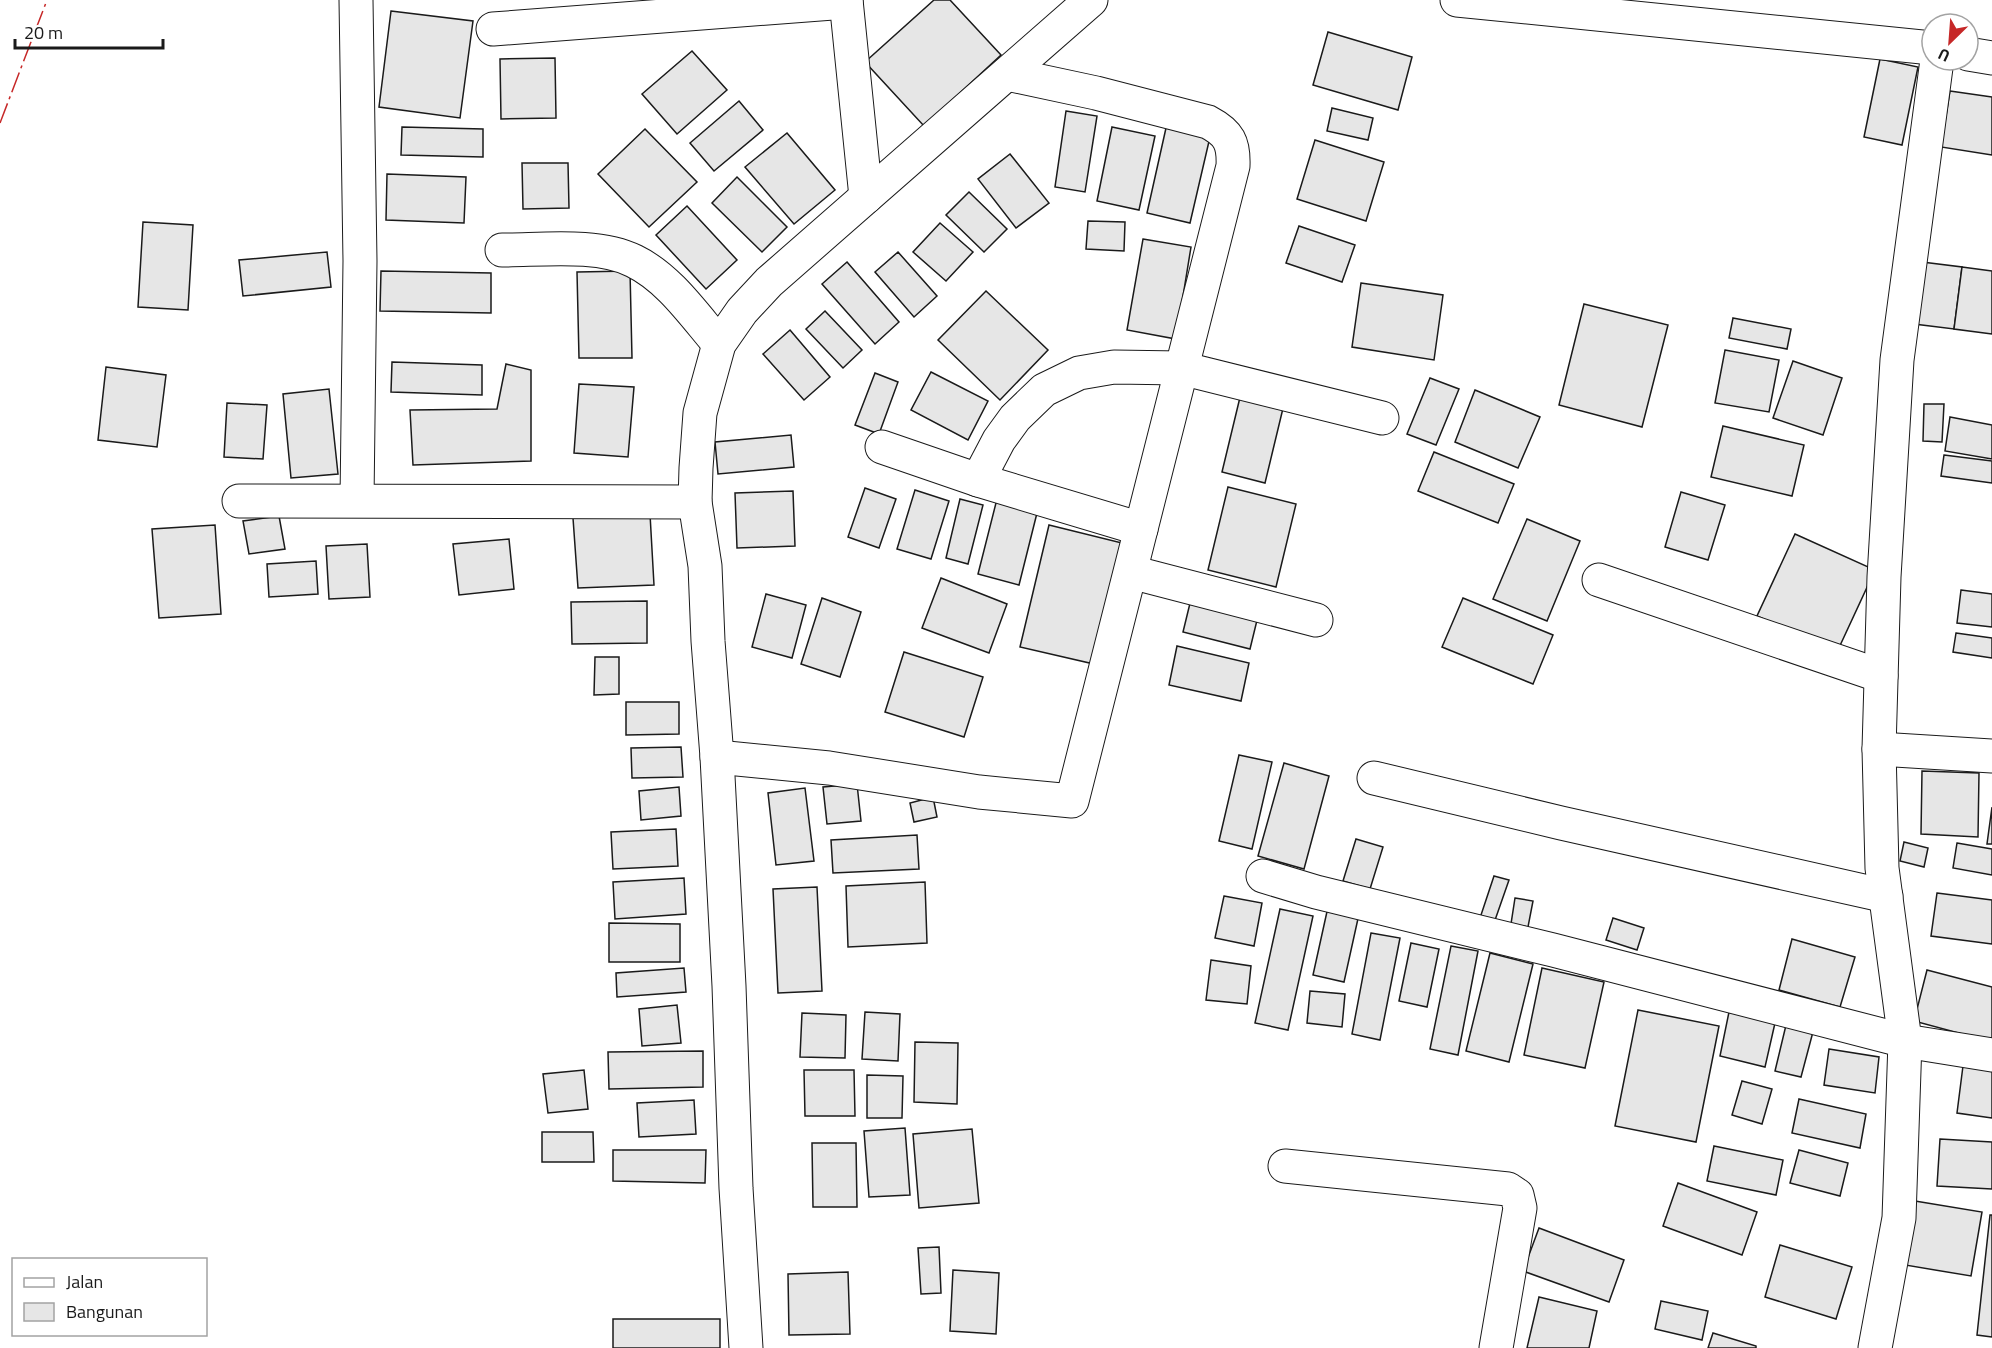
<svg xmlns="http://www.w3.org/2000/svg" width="1992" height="1348" viewBox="0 0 1992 1348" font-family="'Titillium Web',sans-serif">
<rect width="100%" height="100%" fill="#fff"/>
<g fill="#e6e6e6" stroke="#1a1a1a" stroke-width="1.5">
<polygon points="934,0 950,0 1001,55 924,126 865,62"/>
<polygon points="391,11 473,21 460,118 379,107"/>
<polygon points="1328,32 1412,57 1398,110 1313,85"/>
<polygon points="692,51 727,90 677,134 642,94"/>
<polygon points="555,58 556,118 501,119 500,59"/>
<polygon points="1880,59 1918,67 1902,145 1864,137"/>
<polygon points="1950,91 1992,97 1992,155 1941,147"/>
<polygon points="739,101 763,130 714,171 690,143"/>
<polygon points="1332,108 1373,118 1368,140 1327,131"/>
<polygon points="1066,111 1097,116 1085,192 1055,187"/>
<polygon points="402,127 483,129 483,157 401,155"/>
<polygon points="1112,127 1155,136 1139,210 1097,201"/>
<polygon points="1166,128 1210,137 1190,223 1147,213"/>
<polygon points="645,129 697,182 649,227 598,174"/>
<polygon points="787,133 835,190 794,224 745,167"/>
<polygon points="1315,140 1384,162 1366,221 1297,199"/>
<polygon points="1010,154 1049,203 1016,228 978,179"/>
<polygon points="522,163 568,163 569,208 523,209"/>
<polygon points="387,174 466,177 464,223 386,220"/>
<polygon points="737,177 787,227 762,252 712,203"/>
<polygon points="969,192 1007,229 984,252 946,215"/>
<polygon points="687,206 737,260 706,289 656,235"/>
<polygon points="1088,221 1125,222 1124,251 1086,249"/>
<polygon points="143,222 193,225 188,310 138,307"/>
<polygon points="940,223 973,252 946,281 913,252"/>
<polygon points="1299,226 1355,245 1342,282 1286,263"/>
<polygon points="1143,239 1191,247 1176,339 1127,330"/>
<polygon points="327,252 331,287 243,296 239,260"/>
<polygon points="898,252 937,296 914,317 875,272"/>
<polygon points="1914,261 1962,267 1954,329 1906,323"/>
<polygon points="847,262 899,322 875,344 822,284"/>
<polygon points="1962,267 1992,271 1992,334 1954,329"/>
<polygon points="381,271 491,273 491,313 380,311"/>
<polygon points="630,271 632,358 579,358 577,272"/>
<polygon points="1361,283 1443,295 1434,360 1352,347"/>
<polygon points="986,291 1048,350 1000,400 938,340"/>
<polygon points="1584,304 1668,325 1642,427 1559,405"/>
<polygon points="825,311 862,350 843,368 806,329"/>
<polygon points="1733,318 1791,329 1787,349 1729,338"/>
<polygon points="790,330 830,377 804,400 763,354"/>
<polygon points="1725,350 1779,360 1769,412 1715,403"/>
<polygon points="1793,361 1842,378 1823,435 1773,418"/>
<polygon points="392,362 482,365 482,395 391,392"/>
<polygon points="506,364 531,370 531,461 413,465 410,410 497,409"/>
<polygon points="106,367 166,375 157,447 98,440"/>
<polygon points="931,372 988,401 968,440 911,410"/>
<polygon points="875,373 898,382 879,434 855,425"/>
<polygon points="1430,378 1459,389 1436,445 1407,434"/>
<polygon points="579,384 634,387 628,457 574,453"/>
<polygon points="329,389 338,474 291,478 283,394"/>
<polygon points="1242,389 1285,400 1265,483 1222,472"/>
<polygon points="1475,390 1540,417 1518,468 1455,442"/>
<polygon points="227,403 267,405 263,459 224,457"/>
<polygon points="1924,404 1944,404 1942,442 1923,441"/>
<polygon points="1950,417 1992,425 1992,459 1945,451"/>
<polygon points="1723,426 1804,445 1792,496 1711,477"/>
<polygon points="791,435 794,467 718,474 715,442"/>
<polygon points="1434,452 1514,484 1498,523 1418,491"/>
<polygon points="1944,455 1992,461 1992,483 1941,476"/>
<polygon points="1228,487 1296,504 1276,587 1208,570"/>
<polygon points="865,488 896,499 879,548 848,537"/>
<polygon points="915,490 949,501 931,559 897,549"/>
<polygon points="793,491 795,546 737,548 735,493"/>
<polygon points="1681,492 1725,505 1708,560 1665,547"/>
<polygon points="960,499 983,505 968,564 946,558"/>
<polygon points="997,499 1038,509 1019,585 978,574"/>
<polygon points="650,514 654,585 578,588 573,518"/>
<polygon points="279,516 285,549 249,554 243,521"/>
<polygon points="1527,519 1580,541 1547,621 1493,599"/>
<polygon points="215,525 221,614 159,618 152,529"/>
<polygon points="1049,525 1122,543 1094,664 1020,647"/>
<polygon points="1795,534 1875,570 1837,652 1757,616"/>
<polygon points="509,539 514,589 459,595 453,544"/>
<polygon points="367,544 370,597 329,599 326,546"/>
<polygon points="316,561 318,594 269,597 267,564"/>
<polygon points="941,578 1007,604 989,653 922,628"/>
<polygon points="1961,590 1992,594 1992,627 1957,623"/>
<polygon points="766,594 806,605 792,658 752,647"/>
<polygon points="1192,595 1259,612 1250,649 1183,632"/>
<polygon points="822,598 861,612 840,677 801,664"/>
<polygon points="1463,598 1553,635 1533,684 1442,647"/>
<polygon points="647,601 647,643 572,644 571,602"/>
<polygon points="1956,633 1992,638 1992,658 1953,652"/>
<polygon points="1177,646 1249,663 1241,701 1169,685"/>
<polygon points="904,652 983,677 964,737 885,712"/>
<polygon points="595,657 619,657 619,694 594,695"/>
<polygon points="626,702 679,702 679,734 626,735"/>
<polygon points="681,747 683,777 632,778 631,748"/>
<polygon points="1239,755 1272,762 1252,849 1219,841"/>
<polygon points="1284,763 1329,776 1304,869 1258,856"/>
<polygon points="1922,771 1979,773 1978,837 1921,834"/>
<polygon points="857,784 861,821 827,824 823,787"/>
<polygon points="679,787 681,816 641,820 639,791"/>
<polygon points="805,788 814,861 776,865 768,793"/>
<polygon points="933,797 937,817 914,822 910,803"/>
<polygon points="1992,807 1992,844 1987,844"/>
<polygon points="676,829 678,866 613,869 611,832"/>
<polygon points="917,835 919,869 833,873 831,840"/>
<polygon points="1356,839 1383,847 1370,889 1343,881"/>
<polygon points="1904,842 1928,848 1924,867 1900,861"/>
<polygon points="1957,843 1992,849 1992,875 1953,868"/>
<polygon points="1494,876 1509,880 1494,923 1480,918"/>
<polygon points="684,878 686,914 615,919 613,882"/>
<polygon points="925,882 927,943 848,947 846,886"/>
<polygon points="817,887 822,991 778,993 773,889"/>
<polygon points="1937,893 1992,900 1992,944 1931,936"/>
<polygon points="1224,896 1262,903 1254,946 1215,938"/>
<polygon points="1515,898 1533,901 1528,927 1511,924"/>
<polygon points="1328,907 1359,914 1344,982 1313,975"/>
<polygon points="1280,909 1313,916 1288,1030 1255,1023"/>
<polygon points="1613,918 1644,928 1637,950 1606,940"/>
<polygon points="609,923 680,924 680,962 609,962"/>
<polygon points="1371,933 1400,938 1380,1040 1352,1034"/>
<polygon points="1792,939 1855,957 1840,1007 1779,990"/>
<polygon points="1411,943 1439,949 1427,1007 1399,1001"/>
<polygon points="1451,946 1478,951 1458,1055 1430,1049"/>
<polygon points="1490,953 1533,964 1509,1062 1466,1051"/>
<polygon points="1211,960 1251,966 1247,1004 1206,1000"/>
<polygon points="684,968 686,992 617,997 616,973"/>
<polygon points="1542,968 1604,982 1585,1068 1524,1055"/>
<polygon points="1927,970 1992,987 1992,1042 1914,1021"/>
<polygon points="1310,991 1345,994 1342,1027 1307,1023"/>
<polygon points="677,1005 681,1043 642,1046 639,1009"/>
<polygon points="1638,1010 1719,1026 1696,1142 1615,1126"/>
<polygon points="865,1012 900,1014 898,1061 862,1059"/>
<polygon points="1729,1012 1775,1023 1765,1067 1720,1056"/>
<polygon points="802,1013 846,1015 845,1058 800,1057"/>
<polygon points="1787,1021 1814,1028 1801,1077 1775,1071"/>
<polygon points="915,1042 958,1043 957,1104 914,1102"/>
<polygon points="1829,1049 1879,1057 1875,1093 1824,1085"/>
<polygon points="703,1051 703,1087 609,1089 608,1052"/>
<polygon points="1964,1058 1992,1062 1992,1118 1957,1113"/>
<polygon points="584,1070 588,1109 548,1113 543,1074"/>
<polygon points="804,1070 854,1070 855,1116 805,1116"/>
<polygon points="867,1075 903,1076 902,1118 867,1118"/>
<polygon points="1742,1081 1772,1089 1762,1124 1732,1115"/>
<polygon points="1799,1099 1866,1114 1860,1148 1792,1133"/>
<polygon points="694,1100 696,1134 639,1137 637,1103"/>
<polygon points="905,1128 910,1195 869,1197 864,1131"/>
<polygon points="972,1129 979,1203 919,1208 913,1134"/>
<polygon points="542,1132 593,1132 594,1162 542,1162"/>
<polygon points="1940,1139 1992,1142 1992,1189 1937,1186"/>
<polygon points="812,1143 856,1143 857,1207 813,1207"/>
<polygon points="1714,1146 1783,1160 1776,1195 1707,1181"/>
<polygon points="613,1150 706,1150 705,1183 613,1181"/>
<polygon points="1799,1150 1848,1163 1840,1196 1790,1183"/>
<polygon points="1678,1183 1757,1212 1742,1255 1663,1226"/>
<polygon points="1915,1201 1982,1212 1971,1276 1905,1265"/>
<polygon points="1990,1215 1992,1215 1992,1337 1977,1335"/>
<polygon points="1539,1228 1624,1260 1609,1302 1523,1271"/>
<polygon points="1780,1245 1852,1267 1836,1319 1765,1297"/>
<polygon points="939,1247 941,1293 921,1294 918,1248"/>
<polygon points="953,1270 999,1273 996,1334 950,1331"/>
<polygon points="848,1272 850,1334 789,1335 788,1274"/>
<polygon points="1539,1297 1597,1311 1589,1348 1527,1348"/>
<polygon points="1661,1301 1708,1311 1702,1340 1655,1329"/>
<rect x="613" y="1319" width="107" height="29"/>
<polygon points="1713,1333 1756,1346 1756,1348 1708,1348"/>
</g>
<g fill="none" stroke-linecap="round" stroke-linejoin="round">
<g stroke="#1a1a1a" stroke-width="35">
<g id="street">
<polyline points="356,0 360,261 357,500"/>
<polyline points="846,0 866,197"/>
<polyline points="1457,0 1932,48"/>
<polyline points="493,29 846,2"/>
<polyline points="1968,54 1992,58"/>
<path d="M502 250C542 250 598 243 634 261 669 278 694 315 719 344"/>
<polyline points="882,447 978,480"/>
<polyline points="239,501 695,502"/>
<polyline points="1141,529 978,480 999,440 1015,418 1044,390 1079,373 1114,367 1181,368 1382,418"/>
<polyline points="1131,572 1316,620"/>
<polyline points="1599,580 1881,676"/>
<polyline points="1879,749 1992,756"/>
<path d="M717 757 829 768 979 792 1072 801 1233 166C1234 143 1229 133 1208 122L1096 93 1007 74"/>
<polyline points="1374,778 1561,823 1886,896"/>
<polyline points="1263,876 1316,892 1553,950 1905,1041 1992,1055"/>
<polyline points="1285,1166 1508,1189 1517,1195 1520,1208 1496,1348"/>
<polyline points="746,1348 736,1188 729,986 717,757 708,641 705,566 695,502 696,468 700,413 719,344 742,311 769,282 1091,0"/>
<polyline points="1875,1348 1899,1218 1905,1041 1882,868 1879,749 1884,577 1897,360 1937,60"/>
</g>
</g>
<use href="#street" stroke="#fff" stroke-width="33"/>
<polyline stroke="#c62828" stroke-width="1.5" stroke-dasharray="21 4.5 3 4.5" stroke-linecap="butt" points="0,123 47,0"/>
</g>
<rect x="12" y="1258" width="195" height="78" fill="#ffffff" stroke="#a3a3a3" stroke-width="1.5"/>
<rect x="24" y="1278" width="30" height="9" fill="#ffffff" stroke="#a3a3a3" stroke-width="1.5"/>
<text x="66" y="1288" font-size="18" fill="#1a1a1a">Jalan</text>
<rect x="24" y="1303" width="30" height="18" fill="#e6e6e6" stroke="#a3a3a3" stroke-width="1.5"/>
<text x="66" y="1318" font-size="18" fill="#1a1a1a">Bangunan</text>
<g transform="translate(1950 42) rotate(205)"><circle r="28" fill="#ffffff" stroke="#a3a3a3" stroke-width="1.5"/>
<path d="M0-4.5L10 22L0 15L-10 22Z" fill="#c62828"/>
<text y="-9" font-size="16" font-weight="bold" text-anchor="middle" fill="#1a1a1a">U</text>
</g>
<path d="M15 39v9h148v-9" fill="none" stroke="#1a1a1a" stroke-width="3"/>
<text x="24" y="39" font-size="18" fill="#1a1a1a" stroke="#ffffff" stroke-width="4.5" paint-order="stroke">20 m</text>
</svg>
